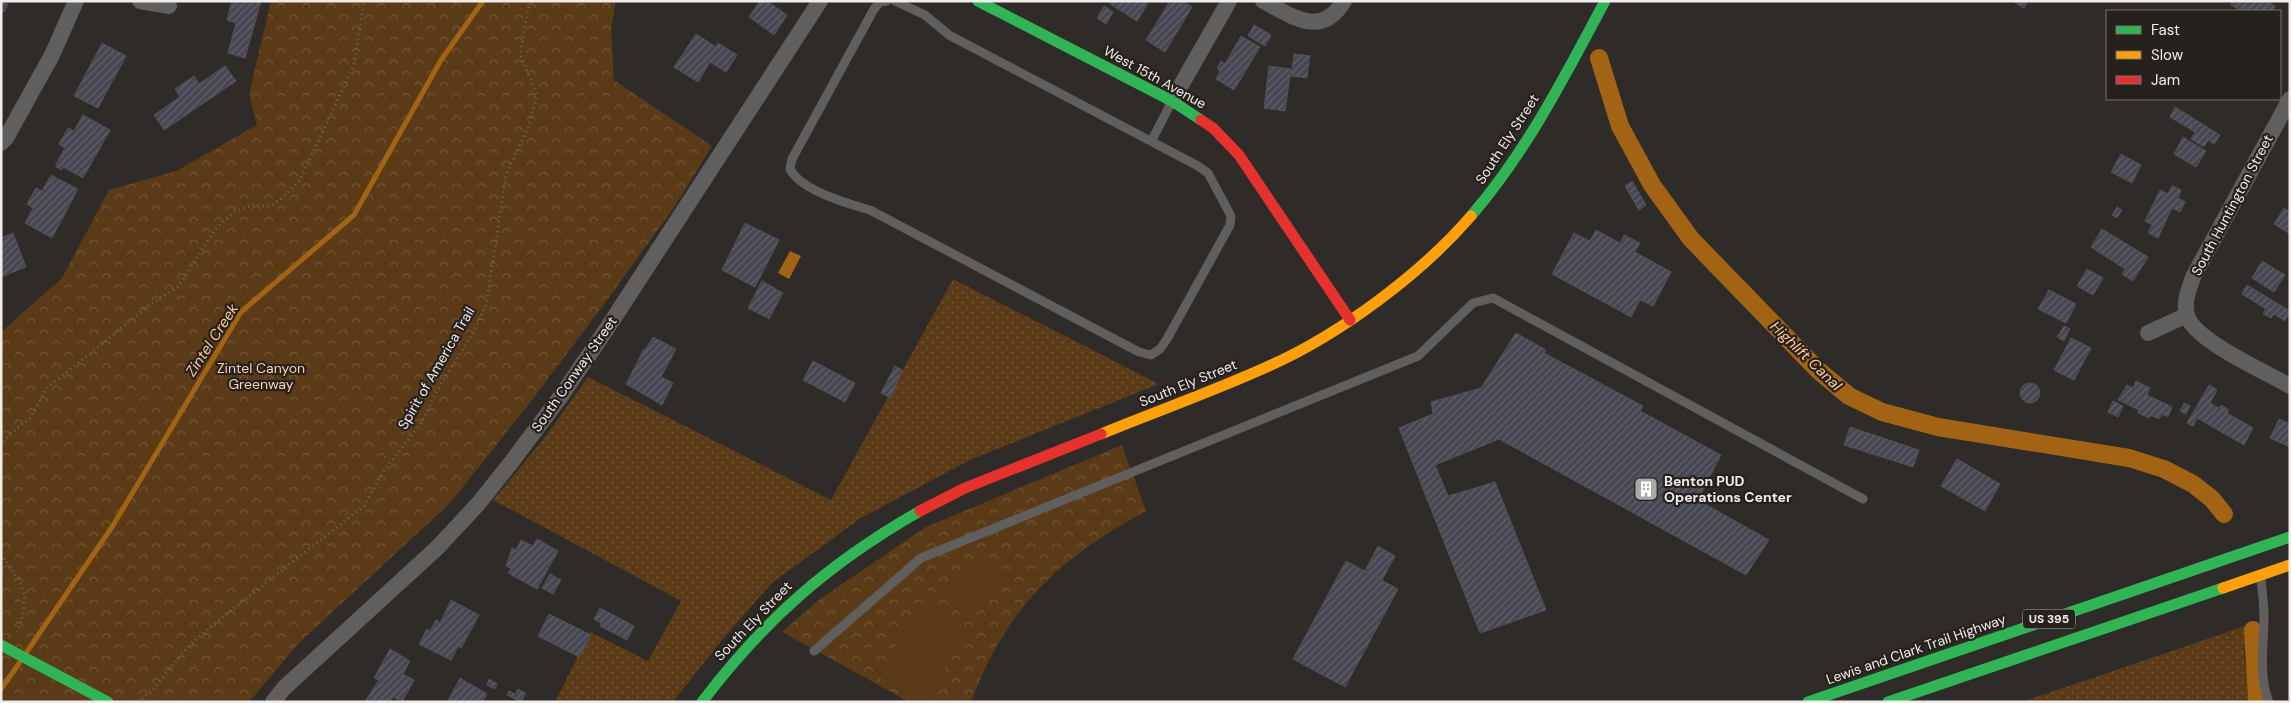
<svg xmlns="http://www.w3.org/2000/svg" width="2291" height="703" viewBox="0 0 2291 703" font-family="'DM Sans',sans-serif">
<defs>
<pattern id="grass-dots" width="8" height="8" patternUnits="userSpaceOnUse" patternTransform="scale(1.25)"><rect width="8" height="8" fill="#5a3a17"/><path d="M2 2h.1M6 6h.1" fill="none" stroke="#725739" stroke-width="1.8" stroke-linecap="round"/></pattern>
<pattern id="park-crowns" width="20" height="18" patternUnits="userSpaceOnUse" patternTransform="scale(1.25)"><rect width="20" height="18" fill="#5a3a17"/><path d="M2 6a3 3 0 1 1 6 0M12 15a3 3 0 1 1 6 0" fill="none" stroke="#725739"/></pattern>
<pattern id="building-hatch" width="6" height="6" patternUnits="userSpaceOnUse" patternTransform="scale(1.25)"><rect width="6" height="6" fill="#474754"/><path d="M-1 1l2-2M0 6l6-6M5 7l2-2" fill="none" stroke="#62626d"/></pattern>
</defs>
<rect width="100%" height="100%" fill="#2e2b28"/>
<g fill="url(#grass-dots)">
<polygon points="953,279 1159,384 970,460 861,518 772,583 721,641 673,702 555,702 590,632 648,661 681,601 493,500 543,440 588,377 831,500"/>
<polygon points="2248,625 2244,653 2252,702 2022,702"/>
</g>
<g fill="url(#park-crowns)">
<polygon points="271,1 616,1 611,30 614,80 712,146 675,206 605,303 532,400 451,502 299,643 249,702 1,702 1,332 62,278 109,190 176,171 257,125 249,94"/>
<path d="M1122 445 1146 511C1058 559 1007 607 971 702H909L782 632 820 599 926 527Z"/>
</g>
<g fill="#5a3a17">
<polygon points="982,559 1006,580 968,621 945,599"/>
<polygon points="920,602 967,628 926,702 922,702 878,677"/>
</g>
<polygon fill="#a26314" points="790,251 801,256 789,279 778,273"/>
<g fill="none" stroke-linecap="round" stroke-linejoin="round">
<g stroke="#a26314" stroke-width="5">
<polyline points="26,653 112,527 241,312 354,215 441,60 483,1"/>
<polyline points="1,689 20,662"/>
</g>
<g stroke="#a26314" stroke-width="18">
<polyline points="1599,58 1620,126 1652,185 1691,239 1819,371 1849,396 1882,412 1938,427 2129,458 2164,469 2193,484 2212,499 2224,514"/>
<polyline points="2253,630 2257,697 2260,702"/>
</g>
</g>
<g fill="url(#building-hatch)" stroke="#525251">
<polygon points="1,1 8,4 4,12 1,11"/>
<polygon points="232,1 261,1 245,58 228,53 236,23 227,20"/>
<polygon points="760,1 767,1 787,15 774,35 749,17"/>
<polygon points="1112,1 1146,1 1148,3 1137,21 1110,4"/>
<polygon points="1170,1 1182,1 1192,7 1165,52 1146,40"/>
<polygon points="2012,1 2028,1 2024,8"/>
<polygon points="2233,1 2267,1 2275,6 2272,11 2241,11 2231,5"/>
<polygon points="1104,6 1113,12 1106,24 1097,18"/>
<polygon points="1254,25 1271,35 1265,46 1248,36"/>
<polygon points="696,34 716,47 718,43 737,55 726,72 710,62 698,82 674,67"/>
<polygon points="1241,36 1260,47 1234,90 1216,79 1220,71 1217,68 1221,61 1225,64"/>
<polygon points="102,43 126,56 98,108 74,96"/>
<polygon points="1294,54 1310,56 1307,78 1291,76"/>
<polygon points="225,66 236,81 164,130 154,115 180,97 175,89 194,76 199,84"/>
<polygon points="1269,66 1291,69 1285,111 1264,108"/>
<polygon points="2175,107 2220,135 2214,144 2208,140 2204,147 2191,139 2195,132 2170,117"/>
<polygon points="83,115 110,130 83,178 63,167 62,170 56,167 56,164 65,148 59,144 68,128 74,131"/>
<polygon points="2183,137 2206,151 2196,167 2174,154"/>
<polygon points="2121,154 2141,165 2132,183 2111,172"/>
<polygon points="51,175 78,189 52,238 25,223 33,208 27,204 36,188 42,191"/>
<polygon points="1632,181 1646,205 1639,210 1625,186"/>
<polygon points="2172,186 2181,190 2178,198 2185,202 2180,212 2172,208 2158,238 2148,233 2152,225 2145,221 2160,190 2168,194"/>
<polygon points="2117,207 2122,210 2117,218 2112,215"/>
<polygon points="2284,208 2290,212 2290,234 2274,224"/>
<polygon points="745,223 779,240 755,287 722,270"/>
<polygon points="2102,229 2148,257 2133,281 2122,274 2125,269 2091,247"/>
<polygon points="1596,230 1620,243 1624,235 1640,243 1635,252 1671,272 1653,306 1640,300 1631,317 1552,274 1574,233 1590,241"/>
<polygon points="13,233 26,267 1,277 1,238"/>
<polygon points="2262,261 2285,275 2274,292 2252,278"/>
<polygon points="2087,269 2103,278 2093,295 2077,286"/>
<polygon points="762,281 783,293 769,319 748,308"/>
<polygon points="2247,285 2290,311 2285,321 2274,314 2271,318 2263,314 2266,309 2242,294"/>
<polygon points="2049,290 2076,304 2066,323 2038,309"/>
<polygon points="2064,326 2070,329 2064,341 2057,337"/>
<polygon points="1516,333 1546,350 1544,353 1643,406 1640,411 1721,455 1698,500 1769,540 1746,575 1499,439 1435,465 1448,496 1495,482 1546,610 1480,633 1399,428 1433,414 1431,402 1481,388"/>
<polygon points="653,337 676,349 661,377 673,383 662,405 626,384 644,349 645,350"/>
<polygon points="2071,338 2091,348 2074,380 2054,370"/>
<polygon points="813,361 855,383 845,402 803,380"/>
<polygon points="895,366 902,370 891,398 881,393"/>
<polygon points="2136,381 2150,388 2147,395 2172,407 2168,417 2162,414 2159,419 2150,415 2149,418 2138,413 2139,410 2118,400 2127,385 2133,388"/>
<circle cx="2030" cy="393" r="10"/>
<polygon points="2209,385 2217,390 2210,403 2219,408 2221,405 2229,410 2227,413 2253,428 2244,445 2197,418 2193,426 2187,423"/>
<polygon points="2113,401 2123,406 2118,417 2108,412"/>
<polygon points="2184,403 2190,406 2186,414 2180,411"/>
<polygon points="2279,419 2290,424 2290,447 2270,438"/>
<polygon points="1850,427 1919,450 1913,467 1844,445"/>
<polygon points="1957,459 2000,484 1985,511 1941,486"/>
<polygon points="537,539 558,551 537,589 508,573 511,568 506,566 512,548 516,550 521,540 533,546"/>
<polygon points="1378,546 1395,556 1382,580 1365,571"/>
<polygon points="1346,561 1398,589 1345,687 1293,659"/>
<polygon points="550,574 561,580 553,594 542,588"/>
<polygon points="451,600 479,615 461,648 458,646 451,660 419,644 427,629 430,631 436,620 440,623"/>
<polygon points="600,608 634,626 627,640 600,626 601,623 594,619"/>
<polygon points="549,614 591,635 579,657 538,636"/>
<polygon points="390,649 410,661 403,674 414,680 402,702 393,697 390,702 369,702 366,700 379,680 374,678"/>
<polygon points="460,678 487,694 482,702 448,701"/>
<polygon points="489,679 497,684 495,689 487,685"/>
<polygon points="518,689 526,693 521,702 507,695 509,691 515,694"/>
</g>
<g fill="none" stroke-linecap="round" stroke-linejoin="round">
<g stroke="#6a6867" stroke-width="3" stroke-dasharray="1 4" stroke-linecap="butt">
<polyline points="1,446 9,435 30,418 46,389 151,304 178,287 214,231 234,212 252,205 271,206 283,197 300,180 354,65 364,1"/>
<path d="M1 554C23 584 32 595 17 632"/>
<polyline points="138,702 152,691 186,649 215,623 364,506 383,472 421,423 440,385 473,333 486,305 506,175 528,127 537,95 520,54 528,11 532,1"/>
</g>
<g stroke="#605f5e" stroke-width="9">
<path d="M887 1 880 2 874 9 792 159 790 169C800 190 848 204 870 210L1139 352 1151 355 1160 349 1167 339 1230 225 1231 216 1208 173 1198 166 949 35 925 15 895 1"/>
<polyline points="1152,140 1172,101"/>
<path d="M2261 578C2262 591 2264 604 2264 617 2264 646 2258 675 2269 702"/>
<polyline points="814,651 921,558 1418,356 1473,303 1493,298 1863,499"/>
</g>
<g stroke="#605f5e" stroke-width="16">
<polyline points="140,1 169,6"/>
<path d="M1263 1C1292 16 1321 39 1344 1"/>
<path d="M2290 99 2193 277C2189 289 2183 303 2187 315 2193 340 2266 372 2290 386"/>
<polyline points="1172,101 1229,1"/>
<polyline points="1,143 6,138 52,55 76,1"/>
<polyline points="2148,333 2187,315"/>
<polyline points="273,702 284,688 437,548 478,504 510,464 561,396 610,324 820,1"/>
</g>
<g stroke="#30b455" stroke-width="11">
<polyline points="978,1 1172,101 1201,120"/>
<path d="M1471 216C1527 151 1565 76 1605 1"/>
<path d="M702 702C765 619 829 563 920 511"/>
<polyline points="1808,702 2290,537"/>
<polyline points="1888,702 2223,588"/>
</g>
<g stroke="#ff9f0a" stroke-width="11">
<path d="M1101 434C1157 411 1214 391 1269 366 1339 335 1421 274 1471 216"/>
<polyline points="2223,588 2290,565"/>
</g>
<g stroke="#e5322d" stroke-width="11">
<polyline points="1201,120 1213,128 1239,155 1350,320"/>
<polyline points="920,511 965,488 1101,434"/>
</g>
<polyline stroke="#30b455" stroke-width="11" points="1,645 108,702"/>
</g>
<defs>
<g id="building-square" transform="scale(1.25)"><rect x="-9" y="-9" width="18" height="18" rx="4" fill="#aca8a5" stroke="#26211d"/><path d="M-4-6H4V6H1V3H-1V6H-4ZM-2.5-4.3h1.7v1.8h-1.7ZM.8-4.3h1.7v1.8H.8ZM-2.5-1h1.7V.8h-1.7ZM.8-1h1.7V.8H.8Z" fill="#fff"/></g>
</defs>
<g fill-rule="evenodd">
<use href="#building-square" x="1646" y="489"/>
</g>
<g text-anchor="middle" stroke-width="4.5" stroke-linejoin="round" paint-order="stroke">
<rect fill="#26211d" stroke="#b3afac" stroke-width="1" x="2023" y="609.5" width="52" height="19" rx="4"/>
<g font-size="12" font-weight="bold" fill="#f0ece9">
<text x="2049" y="623">US 395</text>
</g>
<g font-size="14" fill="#f0ece9" stroke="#26211d">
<text transform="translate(1155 77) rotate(29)" y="5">West 15th Avenue</text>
<text transform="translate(1507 139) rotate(-57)" y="5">South Ely Street</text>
<text transform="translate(2232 205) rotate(-62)" y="5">South Huntington Street</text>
<text transform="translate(436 368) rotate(-60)" y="5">Spirit of America Trail</text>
<text transform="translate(574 374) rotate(-55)" y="5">South Conway Street</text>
<text transform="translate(1188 383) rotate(-22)" y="5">South Ely Street</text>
<text transform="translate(753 621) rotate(-46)" y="5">South Ely Street</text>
<text transform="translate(1916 649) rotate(-19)" y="5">Lewis and Clark Trail Highway</text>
</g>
<g font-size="14" fill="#f9d3b1" stroke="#26211d">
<text x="261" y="373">Zintel Canyon<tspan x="261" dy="16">Greenway</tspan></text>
</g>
<g font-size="14" font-weight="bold" fill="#f0ece9" stroke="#26211d" text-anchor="start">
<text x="1664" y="486">Benton PUD<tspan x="1664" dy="16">Operations Center</tspan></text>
</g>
<g font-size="15" font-style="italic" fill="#fec792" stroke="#26211d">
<text transform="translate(212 340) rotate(-57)" y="5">Zintel Creek</text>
<text transform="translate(1806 356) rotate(44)" y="5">Highlift Canal</text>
</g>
</g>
<rect width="2291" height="703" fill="none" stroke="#f0ece9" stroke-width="5"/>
<rect x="2106" y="10" width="175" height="90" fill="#26211d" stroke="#77726f"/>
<rect x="2116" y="26" width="25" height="8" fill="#30b455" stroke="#77726f"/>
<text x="2151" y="35" font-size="15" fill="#f0ece9">Fast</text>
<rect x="2116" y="51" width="25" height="8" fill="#ff9f0a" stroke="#77726f"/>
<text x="2151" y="60" font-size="15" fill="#f0ece9">Slow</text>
<rect x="2116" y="76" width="25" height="8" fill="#e5322d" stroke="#77726f"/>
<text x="2151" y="85" font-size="15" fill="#f0ece9">Jam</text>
</svg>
